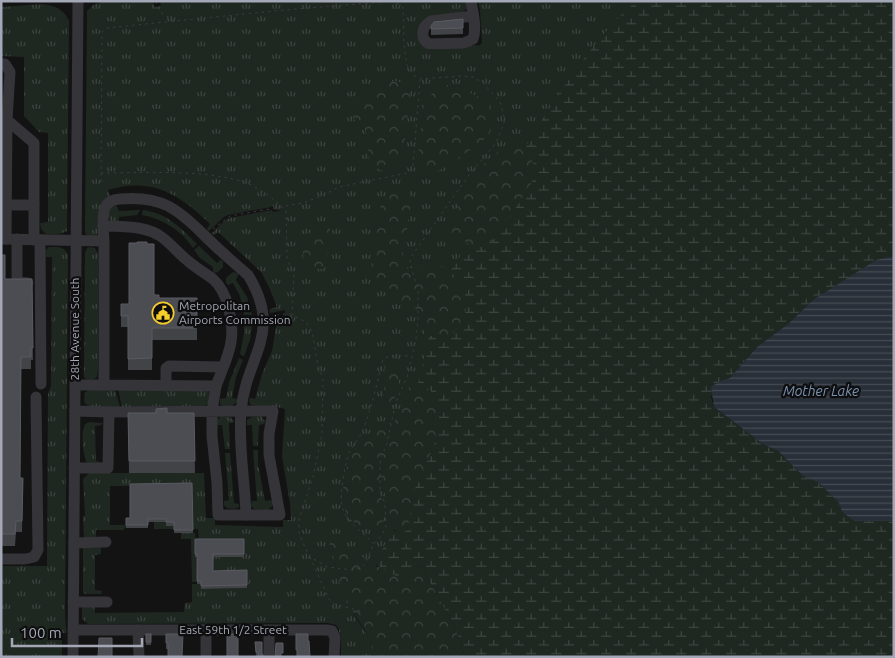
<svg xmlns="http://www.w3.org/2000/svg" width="895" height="658" viewBox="0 0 895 658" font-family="Ubuntu,sans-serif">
<defs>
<pattern id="grass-tufts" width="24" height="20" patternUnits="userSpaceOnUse" patternTransform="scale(1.25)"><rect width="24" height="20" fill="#1f2721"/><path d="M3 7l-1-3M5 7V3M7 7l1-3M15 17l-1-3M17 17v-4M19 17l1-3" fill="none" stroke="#3d443f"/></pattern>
<pattern id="forest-crowns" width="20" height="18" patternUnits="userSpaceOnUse" patternTransform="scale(1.25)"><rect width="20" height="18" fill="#1f2721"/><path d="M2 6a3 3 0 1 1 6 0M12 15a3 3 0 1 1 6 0" fill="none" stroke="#3d443f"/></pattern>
<pattern id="wetland-marsh" width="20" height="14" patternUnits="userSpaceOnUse" patternTransform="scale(1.25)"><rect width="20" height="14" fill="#1f2721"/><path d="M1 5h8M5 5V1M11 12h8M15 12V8" fill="none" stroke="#3d443f"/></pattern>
<pattern id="water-rules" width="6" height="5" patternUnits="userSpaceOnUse" patternTransform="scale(1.25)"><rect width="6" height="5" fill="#292f38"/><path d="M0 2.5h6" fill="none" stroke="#454a53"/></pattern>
</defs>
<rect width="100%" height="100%" fill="#131314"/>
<g fill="url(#grass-tufts)">
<path d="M103 1H153L155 7 161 6 160 1H468C469 7 467 10 462 12L426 18C416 26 416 45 429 50L480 45 482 42 480 10 478 1H734L455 403 353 613C361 627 375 640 373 657H341V638L339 631V629L336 625 328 623 88 624 82 619V607H95V613L184 612 185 603 192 602V584H201V589L246 588 201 574 198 529H178V499H193L192 486H110V525H126V527L123 530H96V538H84L83 516H85L83 479 89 473H204L206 518H215V525L283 527V520H291L290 504 282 456 285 409C274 405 259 409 250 404L249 400 250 398 255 399 262 374 272 351 277 320 271 319 270 317 285 316V310L271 313 269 312 270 309 277 307 269 287 261 272 218 232 214 235 211 234 223 222 229 218 272 210 273 212 282 210H275L272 205 271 207 228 215 224 217 210 230 208 231 207 229 210 224C179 194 152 177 108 190L110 196 99 233 96 237 87 236 85 232 87 11 93 5Z"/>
<path d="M42 4C55 6 64 9 69 21L67 228V231L60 234H46L41 229 40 223 48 222V133L39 132 24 116V57L1 56V7Z"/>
<path d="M116 205 119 211 140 210 137 215 119 217V222L110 221C107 213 109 208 116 205Z"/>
<path d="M143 210C167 213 181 228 197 244L193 248C181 230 163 219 142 215Z"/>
<polygon points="199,246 217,263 220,260 223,261 223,267 218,272 213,273 213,267 200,258 194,250"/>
<path d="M49 247C57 247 65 246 68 255L65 611 66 633H62V657H1V566H47L48 394 51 386 52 257H46L45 251Z"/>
<path d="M90 247 95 248 98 254V369L97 377C94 380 87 381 84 377L85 253 87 248Z"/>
<polygon points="233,272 238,273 238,276 236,280 247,297 252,315 244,315 240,296 233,283 228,285 226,283 226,278"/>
<polygon points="253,318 250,340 244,356 240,354 244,334 244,319"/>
<polygon points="239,358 243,360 236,377 232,398 237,399 237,402 232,406 223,406 220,404 220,399 226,398 229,383"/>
<polygon points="115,389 120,407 89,407 84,402 85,393 88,390"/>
<polygon points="118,389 208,391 209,393 208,404 204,406 122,407"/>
<polygon points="261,416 265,421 264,424 259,425 258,446 253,446 252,425 247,425 247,420 252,417"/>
<polygon points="220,417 230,417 234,421 233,423 229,423 230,449 225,449 222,425 217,425 217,420"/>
<path d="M90 422 103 423 101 425 95 426 96 461 103 463 88 464C83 459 81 434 84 427 85 423 87 423 90 422Z"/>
<polygon points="253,450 258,450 258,464 265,501 271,500 273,502 272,506 268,510 254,509 251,506 252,501 257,501"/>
<polygon points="225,453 230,453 234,503 239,504 239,507 235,509 227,508 224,505 224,501 229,500"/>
<polygon points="154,522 166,522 166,525 174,526 174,529 154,529"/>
<polygon points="181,533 195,533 197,582 192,582 191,539 181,539"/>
<polygon points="83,548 101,548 101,554 95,555 95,590 102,591 101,594 85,594 83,592"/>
</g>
<g fill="url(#forest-crowns)">
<path d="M397 81C405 84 408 87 410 96L403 156C401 166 398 169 388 172 359 166 373 151 366 132 363 125 356 123 353 118V111L390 82Z"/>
<polygon points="445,85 454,85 483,99 491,107 492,117 490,131 482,142 440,170 433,172 420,168 418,156 424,103 434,91"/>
<path d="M510 146C520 146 527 149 531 159 541 178 524 195 514 211 507 223 500 242 485 246 473 250 460 238 450 232 448 216 476 173 487 161 493 154 502 150 510 146Z"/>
<path d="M397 189C404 189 408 191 412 198L401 266 405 269C418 267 430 263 443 267 473 276 476 334 440 336 434 336 430 337 425 334L423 322V315L420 310 397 304C394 299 394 292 389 288 379 281 376 285 371 272 373 250 372 196 397 189Z"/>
<path d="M327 226 330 229 326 265 322 269 307 268 304 265C301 245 303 227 327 226Z"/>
<path d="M390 357 393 358C403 373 400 392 390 406H384L382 405V402C387 387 382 373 386 359Z"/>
<path d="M418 384C435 387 442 410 440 425 438 437 433 448 430 459 422 483 414 507 407 530L404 533H399L390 527 389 507 382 485H377L384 505V516L380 531 376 532C367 529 355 526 349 517 336 500 347 459 357 442 367 439 371 431 377 423H393L395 421 408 388Z"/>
<path d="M337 540 378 567 412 568 417 565 422 567 456 630 465 657H373C375 637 353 616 345 598 342 591 339 583 338 576 337 572 338 568 336 564 334 556 328 551 330 542Z"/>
</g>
<path fill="url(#wetland-marsh)" d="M638 1H894V256L857 273 813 300 788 324 757 347 730 378 720 381 711 397 714 407 763 444 778 451 803 476 819 483 839 503 842 512 854 521H894V657H465L456 630 422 567 417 565 404 577H398L375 564 392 530C398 532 402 535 407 530 411 517 410 502 415 489 426 459 448 430 435 398 432 390 427 386 418 384L429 336C435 336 444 337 449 336 453 334 456 330 458 328 472 311 467 284 450 271L469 243 477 247H484L497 239 532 182 534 165 530 155 524 149C548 110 573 70 603 35 614 22 623 11 638 1Z"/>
<polygon fill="url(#water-rules)" points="894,256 894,521 854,521 842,512 839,503 819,483 803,476 778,451 763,444 714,407 711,387 720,381 730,378 757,347 788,324 813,300 876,260"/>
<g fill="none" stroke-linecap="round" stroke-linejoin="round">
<g stroke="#3a3b40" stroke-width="1" stroke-dasharray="2.5 4" stroke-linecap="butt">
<polyline points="156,1 160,12 175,21"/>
<path d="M101 173C143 173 204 169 244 182 258 187 276 200 286 211L287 258 294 275 292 315"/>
<polyline points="101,182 102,32 106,28 284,10 394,1 403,7 404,46 407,65 413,75 421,79 461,76 473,77 483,83 500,102 505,120 496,143 471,172 411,257 410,262 418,291 418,318 416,339 407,377 396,402 386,447 381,456 380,465 380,490 385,504 386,527 381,536 373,545 365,564 360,568 353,570 328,567 310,557 303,543 299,532 299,519 313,477 322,434 323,379 318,365 312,331 306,322 294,316 285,314 272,315"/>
<polyline points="213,229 230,216 303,203 324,195 339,187 407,173 412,170 413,165 420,80"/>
<path d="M374 544C363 532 346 523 342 506 339 496 345 463 349 453 353 445 360 438 363 430 372 407 377 383 383 359 391 354 402 356 411 356"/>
<polyline points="310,557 329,599 334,604 364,612"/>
</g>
<g stroke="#343439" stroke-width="11">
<path d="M471 1C473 13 477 28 473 39L464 43 429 44C419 38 422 26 431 21L473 16"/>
<polyline points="1,64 5,64 10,72 7,120 34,143 34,240"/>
<polyline points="1,205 34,205"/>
<path d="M103 226C103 212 103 200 120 199 161 195 178 209 205 236 219 250 233 262 248 275 284 334 246 355 241 411 238 446 245 481 246 515"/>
<path d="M1 239 104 241 103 226C123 227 146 225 163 238 172 245 179 254 188 261 196 268 205 273 213 279 222 287 226 297 229 309 237 341 227 357 216 386L104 385V241"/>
<polyline points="6,239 7,120"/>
<polyline points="17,239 17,282 28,283"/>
<polyline points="40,240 41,384"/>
<polyline points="75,385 104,385"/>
<polyline points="166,386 166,368 169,366 223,367"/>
<polyline points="75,411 109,412"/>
<polyline points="74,468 108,468 109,412 273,411 269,434 269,455 280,515 218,515 217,483 212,436 212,411 216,386"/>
<polyline points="74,543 106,542"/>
<polyline points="1,559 25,559 34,557 38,550 36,397"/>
<polyline points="73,602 107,602"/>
<polyline points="73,630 327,630 332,631 335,638 334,657"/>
<polyline points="138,630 139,657"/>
<polyline points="269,630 269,657"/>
<polyline points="73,657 78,1"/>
<polyline points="206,657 206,629"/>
</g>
</g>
<g fill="#414347">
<polygon points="431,26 463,28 463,34 431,35"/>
<polygon points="1,255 5,279 32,279 33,360 31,360 31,369 21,369 20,478 23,478 22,532 16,532 15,546 1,546"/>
<polygon points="154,295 159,298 197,298 197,340 152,340 152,370 128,370 128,327 121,327 121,304 129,304"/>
<polygon points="128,413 194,413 195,473 129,473"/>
<polygon points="192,483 193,533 174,533 174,526 166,526 166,522 148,522 148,528 126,528 126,518 130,518"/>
<polygon points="195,539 244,539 244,557 213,557 213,571 247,570 247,588 201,589 201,584 197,584 197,557 195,557"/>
<rect x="146" y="634" width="5" height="11"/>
<polygon points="166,634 183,634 168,649 166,649"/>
<polygon points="255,642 262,653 264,657 256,657"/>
</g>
<g fill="#4c4d53" stroke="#5a5b62">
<polygon points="463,19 463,28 431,29 431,26 434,22"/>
<polygon points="137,242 147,242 147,244 154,244 154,295 159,295 159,298 197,298 197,328 152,328 152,358 128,359 128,316 121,316 121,304 129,304 129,243 137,243"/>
<polygon points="1,255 5,255 5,279 32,279 33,348 31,348 31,357 21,357 20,478 23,478 22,521 16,521 15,534 1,534"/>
<polygon points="167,408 167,413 194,413 195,461 129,461 128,413 156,413 156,409"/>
<polygon points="192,483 193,530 174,530 174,522 166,522 166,519 148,519 148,525 126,525 126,518 130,518 130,484"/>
<polygon points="195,539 244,539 244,554 213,554 213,571 247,570 247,585 201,586 201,581 197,581 197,554 195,554"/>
<rect x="146" y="634" width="5" height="8"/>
<polygon points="166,634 183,634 182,657 168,657 168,643 166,643"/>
<rect x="227" y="634" width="11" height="23"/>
<polygon points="296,634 308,634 308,641 309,641 310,657 297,657 297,650 296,650"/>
<polygon points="99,638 112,638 112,657 98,657"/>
<polygon points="255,642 262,642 262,653 264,657 259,657 258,652 256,652"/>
<polygon points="276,643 283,643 283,653 281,653 281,657 275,657"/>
</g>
<defs>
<g id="civic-ring" transform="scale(1.125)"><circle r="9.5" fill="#0e0e0f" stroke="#f5cc2a" stroke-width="1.5"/><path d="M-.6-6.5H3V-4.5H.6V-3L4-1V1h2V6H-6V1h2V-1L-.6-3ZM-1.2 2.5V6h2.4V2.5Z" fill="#f5cc2a"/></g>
</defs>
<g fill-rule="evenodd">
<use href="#civic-ring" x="163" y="313"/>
</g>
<g text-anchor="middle" stroke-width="4.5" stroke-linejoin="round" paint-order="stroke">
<g font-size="12" fill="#a4a7b5" stroke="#0e0e0f" text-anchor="start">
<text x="179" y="310">Metropolitan<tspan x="179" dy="14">Airports Commission</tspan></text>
</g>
<g font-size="12" fill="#a4a7b5" stroke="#0e0e0f">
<text transform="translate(75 329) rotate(-90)" y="4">28th Avenue South</text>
<text x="233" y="634">East 59th 1/2 Street</text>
</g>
<g font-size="14" font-style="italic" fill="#7a90b1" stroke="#0e0e0f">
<text x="821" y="396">Mother Lake</text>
</g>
</g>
<rect width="895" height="658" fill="none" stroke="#a4a7b5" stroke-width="5"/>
<path d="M12 638v8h130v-8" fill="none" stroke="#a4a7b5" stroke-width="2.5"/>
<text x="20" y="638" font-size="15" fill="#a4a7b5" stroke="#0e0e0f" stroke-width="4" paint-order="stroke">100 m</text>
</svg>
